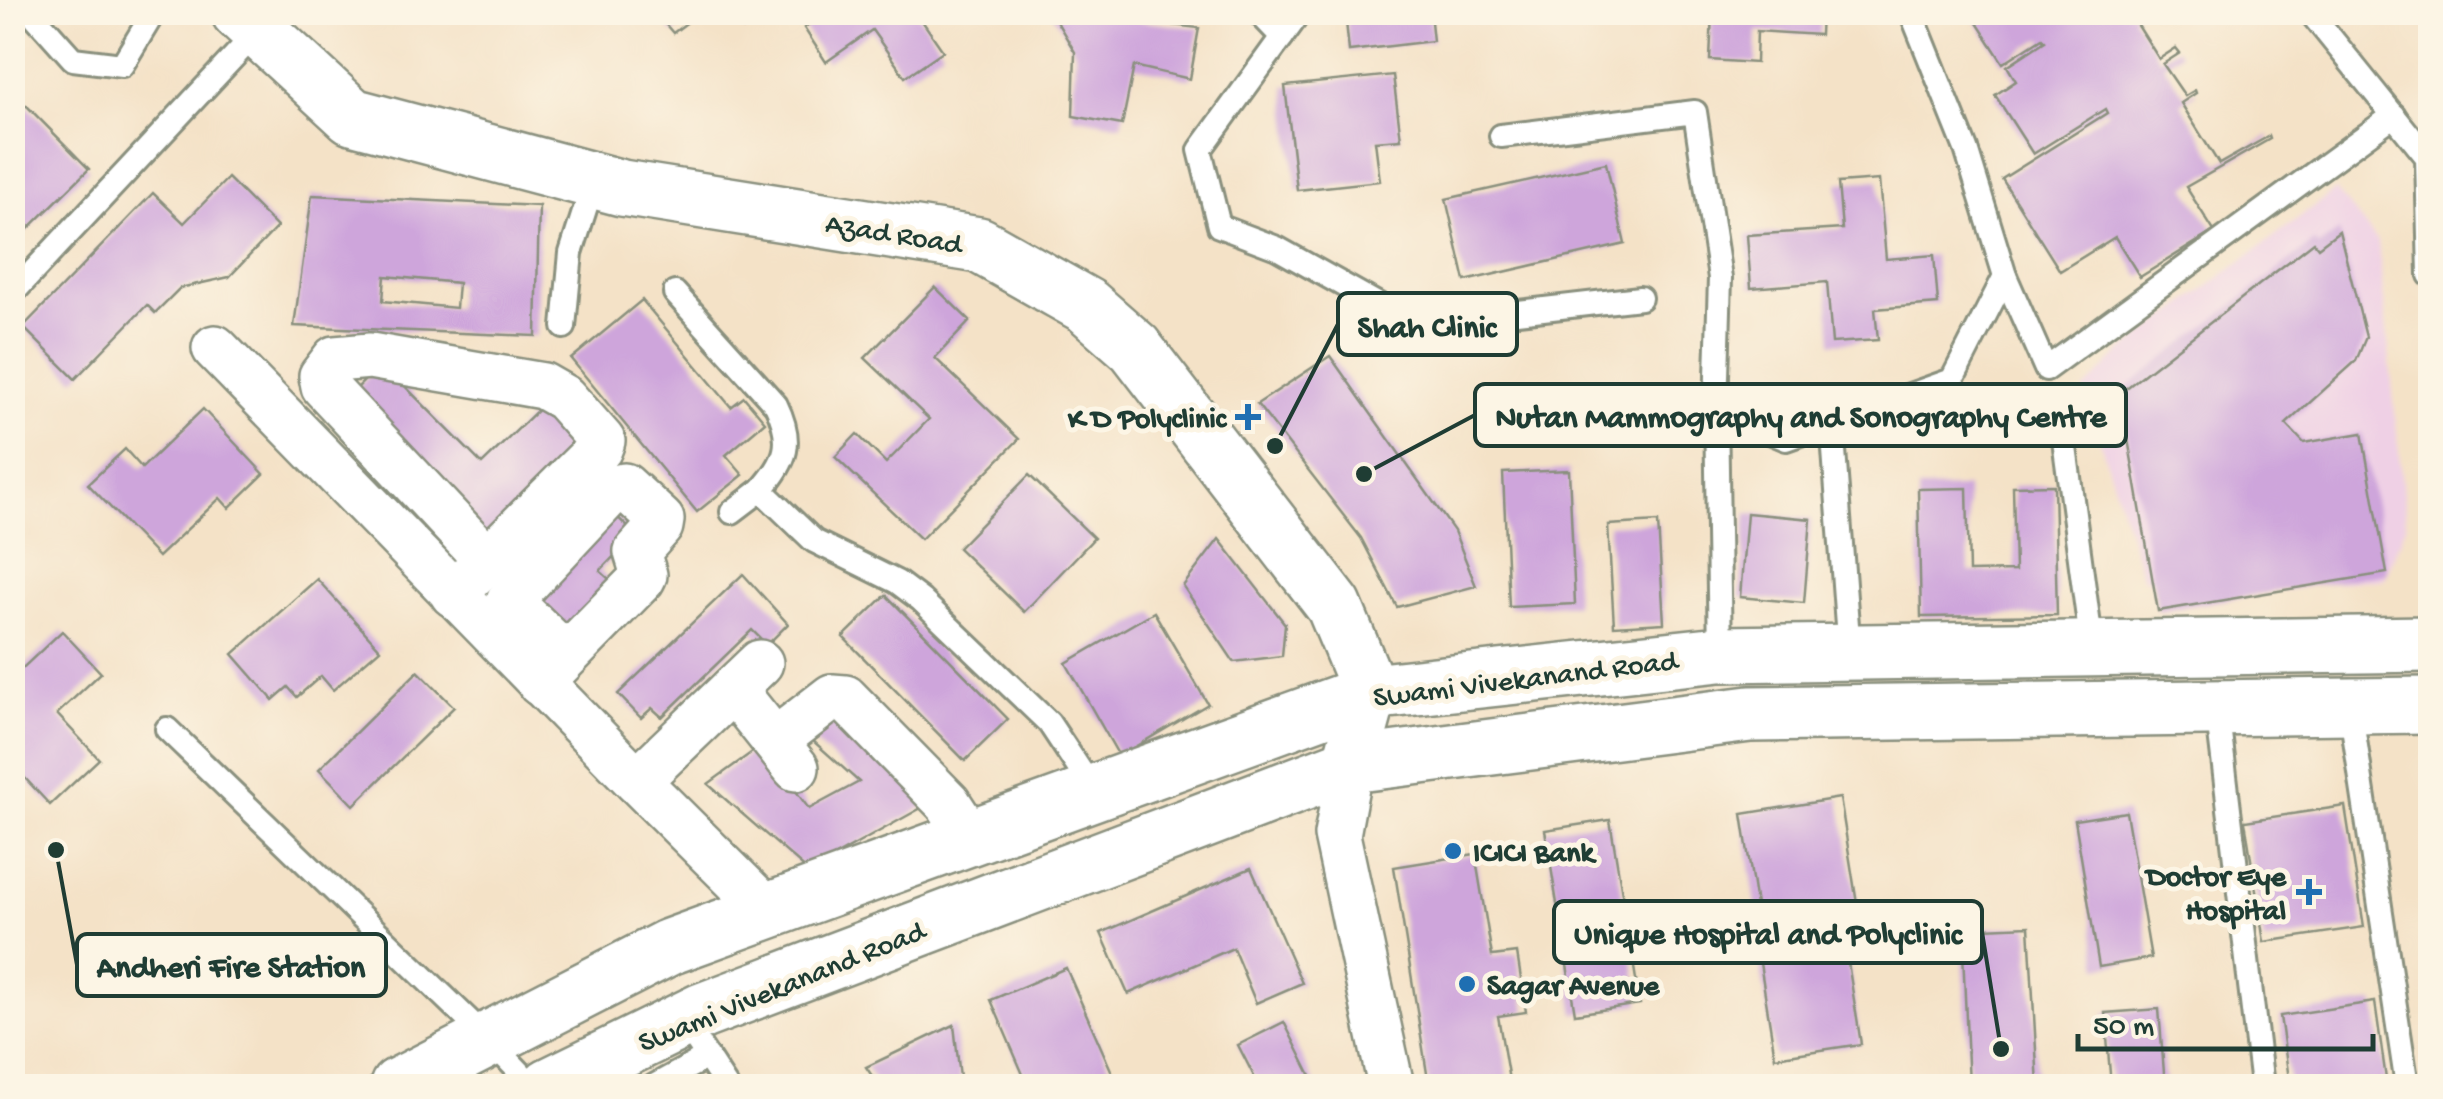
<svg xmlns="http://www.w3.org/2000/svg" width="2443" height="1099" viewBox="0 0 2443 1099" font-family="'Gochi Hand',sans-serif">
<rect width="100%" height="100%" fill="#fcf5e5"/>
<filter id="ink" filterUnits="userSpaceOnUse"><feTurbulence type="fractalNoise" baseFrequency=".01" numOctaves="2"/><feDisplacementMap in="SourceGraphic" scale="20" xChannelSelector="R" yChannelSelector="G"/><feConvolveMatrix kernelMatrix="1 2 1 2 8 2 1 2 1" color-interpolation-filters="sRGB"/></filter>
<filter id="wash" filterUnits="userSpaceOnUse"><feTurbulence type="fractalNoise" baseFrequency=".0048" numOctaves="4" result="noise"/><feDisplacementMap in="SourceGraphic" scale="40" xChannelSelector="R" yChannelSelector="G"/><feGaussianBlur stdDeviation="2.25" result="paint"/><feColorMatrix in="noise" values="0 0 0 0 0 0 0 0 0 0 0 0 0 0 0 0 0 1.4 0 .05"/><feComposite in="paint" operator="in"/></filter>
<g filter="url(#wash)">
<rect width="100%" height="100%" fill="#f4e2c7"/>
<polygon fill="#efd0e5" points="2336,190 2378,242 2406,524 2384,579 2321,583 2143,579 2084,390 2120,353"/>
<g id="blocks">
<g fill="#cea5db" fill-rule="evenodd">
<polygon points="655,12 701,12 673,33"/>
<polygon points="725,12 768,12 743,29"/>
<polygon points="827,12 916,12 943,51 905,77 872,30 826,62 804,28"/>
<polygon points="1051,12 1124,12 1129,20 1199,28 1190,79 1134,66 1122,125 1073,116 1075,52"/>
<polygon points="1345,12 1430,12 1433,41 1349,51"/>
<polygon points="1712,12 1821,12 1820,35 1757,31 1756,63 1710,60"/>
<polygon points="1970,12 2138,12 2132,16 2159,59 2176,48 2180,53 2163,64 2185,96 2195,90 2196,93 2181,103 2219,164 2269,136 2270,139 2186,187 2214,231 2140,277 2115,237 2060,271 2002,179 2107,113 2105,109 2033,154 1995,95 2016,81 2007,66 2045,41 2042,38 2003,63"/>
<polygon points="1393,75 1401,139 1375,141 1380,181 1297,190 1285,86"/>
<polygon points="26,105 89,169 12,245 12,118"/>
<polygon points="1606,163 1625,244 1465,281 1446,199"/>
<polygon points="228,178 277,227 229,277 180,288 155,313 147,305 75,379 23,327 153,193 184,223"/>
<polygon points="1879,180 1886,259 1934,255 1938,304 1875,309 1878,340 1832,343 1827,282 1751,288 1747,235 1842,229 1838,183"/>
<path d="M312 195 539 206 536 336 294 326ZM385 276 458 283 456 308 383 301Z"/>
<polygon points="2339,231 2366,337 2356,361 2286,424 2304,443 2362,433 2387,573 2158,611 2120,393 2314,242 2318,247"/>
<polygon points="935,287 970,321 935,358 1019,439 921,539 835,457 857,434 886,463 929,419 865,358"/>
<polygon points="642,300 731,407 744,397 765,422 726,455 743,475 697,512 571,359"/>
<polygon points="1330,356 1454,531 1476,586 1397,607 1361,538 1257,404"/>
<polygon points="382,363 482,464 550,398 595,444 491,548 345,400"/>
<polygon points="203,409 264,474 229,508 220,498 158,557 88,484 125,449 142,468"/>
<polygon points="1569,470 1575,604 1509,607 1503,473"/>
<polygon points="1029,475 1094,538 1024,612 958,548"/>
<polygon points="2054,485 2057,615 1921,617 1918,489 1967,488 1969,572 2015,571 2013,486"/>
<polygon points="605,505 635,534 600,571 617,586 562,646 515,602"/>
<polygon points="1747,513 1811,519 1804,603 1740,597"/>
<polygon points="1658,522 1664,623 1614,626 1608,525"/>
<polygon points="1219,539 1285,624 1282,656 1234,662 1183,586"/>
<polygon points="743,574 788,624 767,645 752,630 662,717 652,708 641,718 618,694"/>
<polygon points="317,579 380,649 333,690 321,676 297,697 288,687 273,700 233,654"/>
<polygon points="886,595 1008,719 965,761 843,637"/>
<polygon points="1154,612 1208,704 1119,756 1066,663"/>
<polygon points="62,631 101,673 57,714 99,759 50,805 12,764 12,678"/>
<polygon points="418,671 454,707 354,805 319,769"/>
<polygon points="848,708 932,802 808,871 708,784 762,745 809,809 859,782 812,740"/>
<polygon points="1840,798 1859,916 1760,931 1742,814"/>
<polygon points="2345,806 2364,927 2264,942 2245,821"/>
<polygon points="2126,812 2151,958 2099,967 2075,820"/>
<polygon points="1610,820 1640,1004 1575,1014 1545,830"/>
<polygon points="1475,854 1492,956 1517,953 1526,1012 1498,1016 1510,1086 1429,1086 1394,867"/>
<polygon points="1251,868 1302,983 1256,1003 1233,948 1128,994 1101,933"/>
<polygon points="2029,926 2038,1086 1969,1086 1962,929"/>
<polygon points="1843,931 1861,1044 1775,1057 1757,944"/>
<polygon points="1066,968 1118,1086 1028,1086 991,1000"/>
<polygon points="2375,1002 2387,1086 2290,1086 2280,1016"/>
<polygon points="2159,1009 2165,1086 2111,1086 2105,1013"/>
<polygon points="1284,1022 1316,1086 1259,1086 1238,1045"/>
<polygon points="954,1025 961,1086 879,1086 866,1067"/>
</g>
</g>
</g>
<g filter="url(#ink)">
<use href="#blocks" fill-opacity="0" stroke="#8a907e" stroke-width="2.5"/>
<g fill="none" stroke-linecap="round" stroke-linejoin="round">
<g stroke="#8a907e" stroke-width="28">
<g id="service">
<polyline points="31,12 73,59 122,65 154,12"/>
<polyline points="1258,12 1282,37"/>
<polyline points="1300,12 1200,150 1219,226 1277,248 1413,324 1640,298"/>
<polyline points="1911,12 1966,149 2005,276 2046,369 2394,115"/>
<polyline points="2310,12 2427,157 2430,275"/>
<polyline points="1501,136 1695,112 1720,278 1716,409 1786,439 1952,380 2005,276"/>
<path d="M675 293 776 405C794 442 787 461 761 490L814 541 897 582 921 600 1049 723 1094 791"/>
<polyline points="12,294 257,32"/>
<polyline points="564,327 571,253 594,181"/>
<polyline points="2059,403 2092,648"/>
<polyline points="1716,409 1720,654"/>
<polyline points="1832,423 1849,652"/>
<polyline points="732,512 761,490"/>
<polyline points="2350,706 2407,1086"/>
<polyline points="2217,708 2262,1086"/>
<polyline points="167,729 489,1040 533,1086"/>
<polyline points="683,1020 726,1086"/>
<polyline points="654,1086 707,1057"/>
</g>
</g>
<g stroke="#8a907e" stroke-width="50">
<g id="minor">
<polyline points="215,348 637,781 768,911"/>
<polyline points="453,594 599,449 602,441 564,398 543,386 370,356 335,359 322,376 324,386 487,560"/>
<polyline points="540,683 642,579 644,575 637,552 660,526 661,520 624,486 615,488 509,601 566,656"/>
<polyline points="733,689 796,768"/>
<polyline points="775,741 832,697 845,698 948,803 971,838"/>
<polyline points="1350,765 1337,835 1391,1086"/>
<polyline points="637,781 760,663"/>
</g>
</g>
<g stroke="#8a907e" stroke-width="60">
<polyline id="tertiary" points="239,12 352,116 622,188 979,245 1087,306 1135,348 1334,606 1370,692 1350,765"/>
</g>
<g stroke="#8a907e" stroke-width="60">
<g id="primary">
<polyline points="398,1086 669,947 1370,692 1720,654 2430,644"/>
<polyline points="549,1086 702,1011 1350,765 1750,714 2430,705"/>
</g>
</g>
<use href="#service" stroke="#fff" stroke-width="22"/>
<use href="#minor" stroke="#fff" stroke-width="45"/>
<use href="#tertiary" stroke="#fff" stroke-width="55"/>
<use href="#primary" stroke="#fff" stroke-width="55"/>
</g>
</g>
<g fill="#1f6fb2" stroke="#fcf5e5" stroke-width="4">
<path d="M1243 402h10v10h10v10h-10v10h-10v-10h-10v-10h10z"/>
<circle cx="1453" cy="851" r="10"/>
<path d="M2304 877h10v10h10v10h-10v10h-10v-10h-10v-10h10z"/>
<circle cx="1467" cy="984" r="10"/>
</g>
<g text-anchor="middle" stroke-width="10" stroke-linejoin="round" paint-order="stroke">
<g font-size="30" fill="#1f3d34" stroke="#fcf5e5">
<text transform="translate(894 232) rotate(9)" y="10">Azad Road</text>
<text transform="translate(1525 677) rotate(-7)" y="10">Swami Vivekanand Road</text>
<text transform="translate(781 985) rotate(-22)" y="10">Swami Vivekanand Road</text>
</g>
<g font-size="30" font-weight="bold" fill="#1f3d34" stroke="#fcf5e5" text-anchor="end">
<text x="1226" y="427">K D Polyclinic</text>
<text x="1473" y="861" text-anchor="start">ICICI Bank</text>
<text x="2286" y="885">Doctor Eye<tspan x="2286" dy="34">Hospital</tspan></text>
<text x="1487" y="994" text-anchor="start">Sagar Avenue</text>
</g>
</g>
<path fill="none" stroke="#1f3d34" stroke-width="4" d="M1275 446L1338 324M1364 474L1475 415M2001 1049L1982 932M56 850L77 965"/>
<g fill="#1f3d34" stroke="#fcf5e5" stroke-width="4">
<circle cx="1275" cy="446" r="10"/>
<circle cx="1364" cy="474" r="10"/>
<circle cx="2001" cy="1049" r="10"/>
<circle cx="56" cy="850" r="10"/>
</g>
<g fill="#fcf5e5" stroke="#1f3d34" stroke-width="4">
<rect x="1338" y="293" width="179" height="62" rx="10"/>
<rect x="1475" y="384" width="651" height="62" rx="10"/>
<rect x="1554" y="901" width="428" height="62" rx="10"/>
<rect x="77" y="934" width="309" height="62" rx="10"/>
</g>
<g font-size="32" text-anchor="middle" font-weight="bold" fill="#1f3d34">
<text x="1427" y="336">Shah Clinic</text>
<text x="1801" y="426">Nutan Mammography and Sonography Centre</text>
<text x="1768" y="943">Unique Hospital and Polyclinic</text>
<text x="231" y="976">Andheri Fire Station</text>
</g>
<rect width="2443" height="1099" fill="none" stroke="#fcf5e5" stroke-width="50"/>
<path d="M2078 1034v15h295v-15" fill="none" stroke="#1f3d34" stroke-width="5"/>
<text x="2093" y="1034" font-size="30" fill="#1f3d34" stroke="#fcf5e5" stroke-width="8" paint-order="stroke">50 m</text>
</svg>
